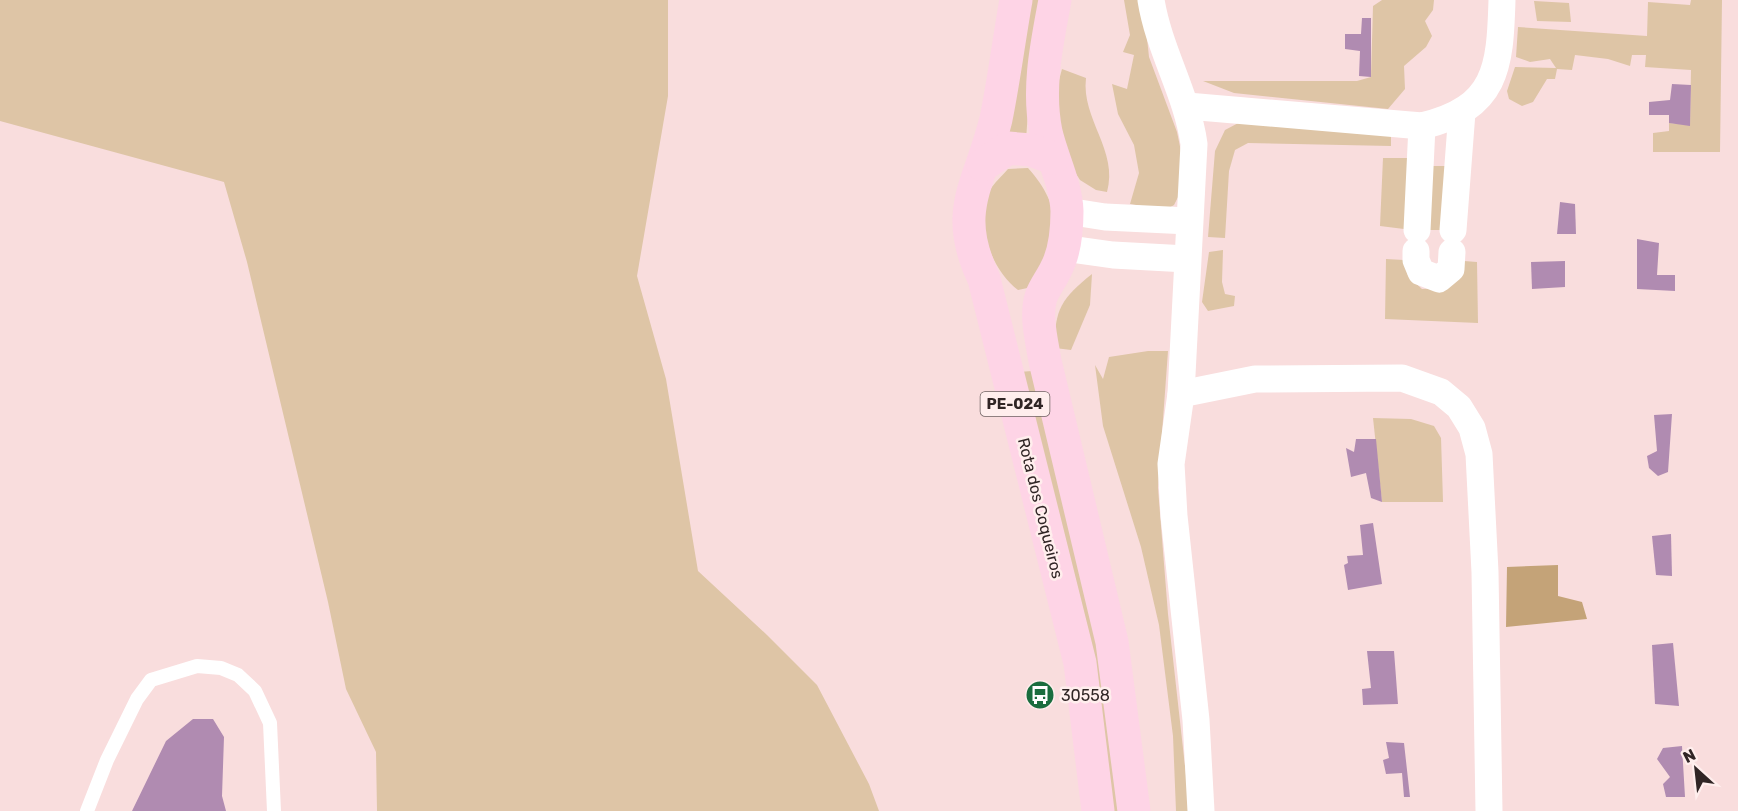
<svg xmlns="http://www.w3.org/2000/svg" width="1738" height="811" viewBox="0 0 1738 811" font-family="Rubik,sans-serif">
<rect width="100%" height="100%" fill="#f9dddd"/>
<g fill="#dec5a6">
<polygon points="0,0 668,0 668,96 637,276 666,379 698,571 767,635 817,685 869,784 879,811 377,811 376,752 346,689 328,602 247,262 224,182 0,121"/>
<polygon points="1028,0 1043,0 1031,68 1026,140 1007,140"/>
<polygon points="1124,0 1143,0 1149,57 1177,132 1182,156 1179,195 1174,205 1165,210 1130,204 1139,173 1134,145 1118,114 1112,84 1127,89 1134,55 1123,52 1130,35"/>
<polygon points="1382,0 1434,0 1433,10 1425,21 1432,36 1426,47 1404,66 1405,89 1388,109 1234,93 1203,81 1357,81 1371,77 1373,6"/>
<polygon points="1691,0 1722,0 1720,152 1653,152 1653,133 1669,131 1669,123 1690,125 1691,70 1645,67 1646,55 1632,55 1630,66 1608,59 1575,55 1572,70 1557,69 1555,79 1547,79 1533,102 1522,106 1509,99 1507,91 1515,67 1556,68 1550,59 1530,62 1516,57 1518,27 1647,36 1648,2 1690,5"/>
<polygon points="1534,1 1569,3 1571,22 1537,21"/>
<path d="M1062 69 1086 78C1081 119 1119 151 1107 192L1096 190 1080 180 1071 166 1054 99Z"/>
<polygon points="1244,120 1391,134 1391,146 1248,143 1235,150 1229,171 1225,238 1208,237 1215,151 1225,130"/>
<polygon points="1383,158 1415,158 1412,230 1380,226"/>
<polygon points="1428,166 1450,166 1445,230 1426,230"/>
<path d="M1028 168C1068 213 1054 238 1032 287L1018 290C991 270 972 219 992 187 996 181 1003 175 1008 169Z"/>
<polygon points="1223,250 1222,282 1225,294 1235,296 1234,306 1208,311 1202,302 1209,252"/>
<polygon points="1386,259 1404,260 1408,276 1422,289 1441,288 1464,261 1477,262 1478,323 1385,319"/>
<path d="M1092 274 1090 305 1071 350 1055 348C1054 309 1062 298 1092 274Z"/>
<polygon points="1148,351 1168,351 1158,488 1168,614 1190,811 1176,811 1173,736 1159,625 1141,547 1103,426 1095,365 1103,379 1109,357"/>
<polygon points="1032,371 1107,681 1122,811 1112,811 1019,372"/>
<polygon points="1373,418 1411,419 1434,426 1441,438 1443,502 1382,502"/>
</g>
<polygon fill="#c4a378" points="1558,565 1558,596 1582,602 1587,619 1506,627 1507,567"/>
<g fill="#b08bb1">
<polygon points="1362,18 1371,18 1371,77 1359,76 1360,51 1345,49 1345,34 1361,34"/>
<polygon points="1672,84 1691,85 1690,126 1669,123 1669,115 1649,115 1649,102 1670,100"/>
<polygon points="1560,202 1575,204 1576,234 1557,234"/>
<polygon points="1637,239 1659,243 1657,275 1675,275 1675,291 1637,289"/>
<polygon points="1565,261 1565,287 1532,289 1531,262"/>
<polygon points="1672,414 1668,472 1658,476 1649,468 1647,456 1657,451 1654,415"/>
<polygon points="1356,439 1376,439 1382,502 1371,498 1366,473 1351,477 1346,448 1354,452"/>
<polygon points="1373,523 1382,584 1348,590 1344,565 1348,563 1347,556 1363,555 1360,525"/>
<polygon points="1671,534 1672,576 1656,575 1652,536"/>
<polygon points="1673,643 1679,706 1655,704 1652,645"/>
<polygon points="1367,651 1394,651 1398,704 1363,705 1362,689 1371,688"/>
<polygon points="193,719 213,719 224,737 222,796 226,811 132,811 166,741"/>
<polygon points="1386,742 1404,743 1410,797 1404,797 1402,773 1386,774 1383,760 1389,758"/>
<polygon points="1682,746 1685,797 1666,797 1663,784 1670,777 1657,759 1663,748"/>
</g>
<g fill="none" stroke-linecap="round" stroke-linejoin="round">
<polyline stroke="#fff" stroke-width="14" points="87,811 107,760 137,699 151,680 197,666 221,668 238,675 255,691 270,723 274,811"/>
<g stroke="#fff" stroke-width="27">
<path d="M1151 0C1159 50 1187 94 1194 144L1181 394 1171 464 1174 516 1196 720 1201 811"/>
<path d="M1187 106 1422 126C1497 108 1500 68 1502 0"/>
<polyline points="1067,211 1105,217 1189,221"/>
<polyline points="1417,230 1422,126"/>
<polyline points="1453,230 1462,112"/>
<polyline points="1063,248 1113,255 1187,259"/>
<polyline points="1416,251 1416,260 1421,272 1439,279 1451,269 1452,252"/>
<polyline points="1181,394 1255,379 1402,378 1441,392 1459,407 1472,428 1479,454 1485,572 1489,811"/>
</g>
<g stroke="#fed4e6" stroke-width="33">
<path d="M1016 0C1009 39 1004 80 996 119 980 185 951 210 984 279L1080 663 1098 811"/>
<path d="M1055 0C1047 43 1037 88 1046 132 1052 158 1066 184 1067 211 1067 231 1065 252 1056 269 1052 278 1044 288 1041 297 1035 316 1042 342 1045 361L1112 642 1134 811"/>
<polyline points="983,165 1008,148 1031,150 1053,158"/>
</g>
</g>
<defs>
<g id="bus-disc" transform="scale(1.5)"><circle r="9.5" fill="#1a6d3e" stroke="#ffeeed"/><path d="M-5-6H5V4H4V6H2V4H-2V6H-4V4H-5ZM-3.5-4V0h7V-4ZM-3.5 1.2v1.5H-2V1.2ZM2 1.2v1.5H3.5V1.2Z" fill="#fff"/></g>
</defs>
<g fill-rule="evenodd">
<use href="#bus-disc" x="1040" y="695"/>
</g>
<g text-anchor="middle" stroke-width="5" stroke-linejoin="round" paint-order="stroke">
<rect fill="#ffeeed" stroke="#6e6161" stroke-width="1.5" x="980.5" y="392" width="69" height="24" rx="4.5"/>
<g font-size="15" font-weight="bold" fill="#302525">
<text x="1015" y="409">PE-024</text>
</g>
<g font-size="16" fill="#302525" stroke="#ffeeed">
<text transform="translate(1041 508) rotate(76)" y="6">Rota dos Coqueiros</text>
</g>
<g font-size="16" fill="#302525" stroke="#ffeeed" text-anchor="start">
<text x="1061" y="701">30558</text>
</g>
</g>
<g transform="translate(1696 769) rotate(333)" stroke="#ffeeed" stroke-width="4.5" paint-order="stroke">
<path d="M0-4.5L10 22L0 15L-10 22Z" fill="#302525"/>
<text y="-9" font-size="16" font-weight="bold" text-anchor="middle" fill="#302525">N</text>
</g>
</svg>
